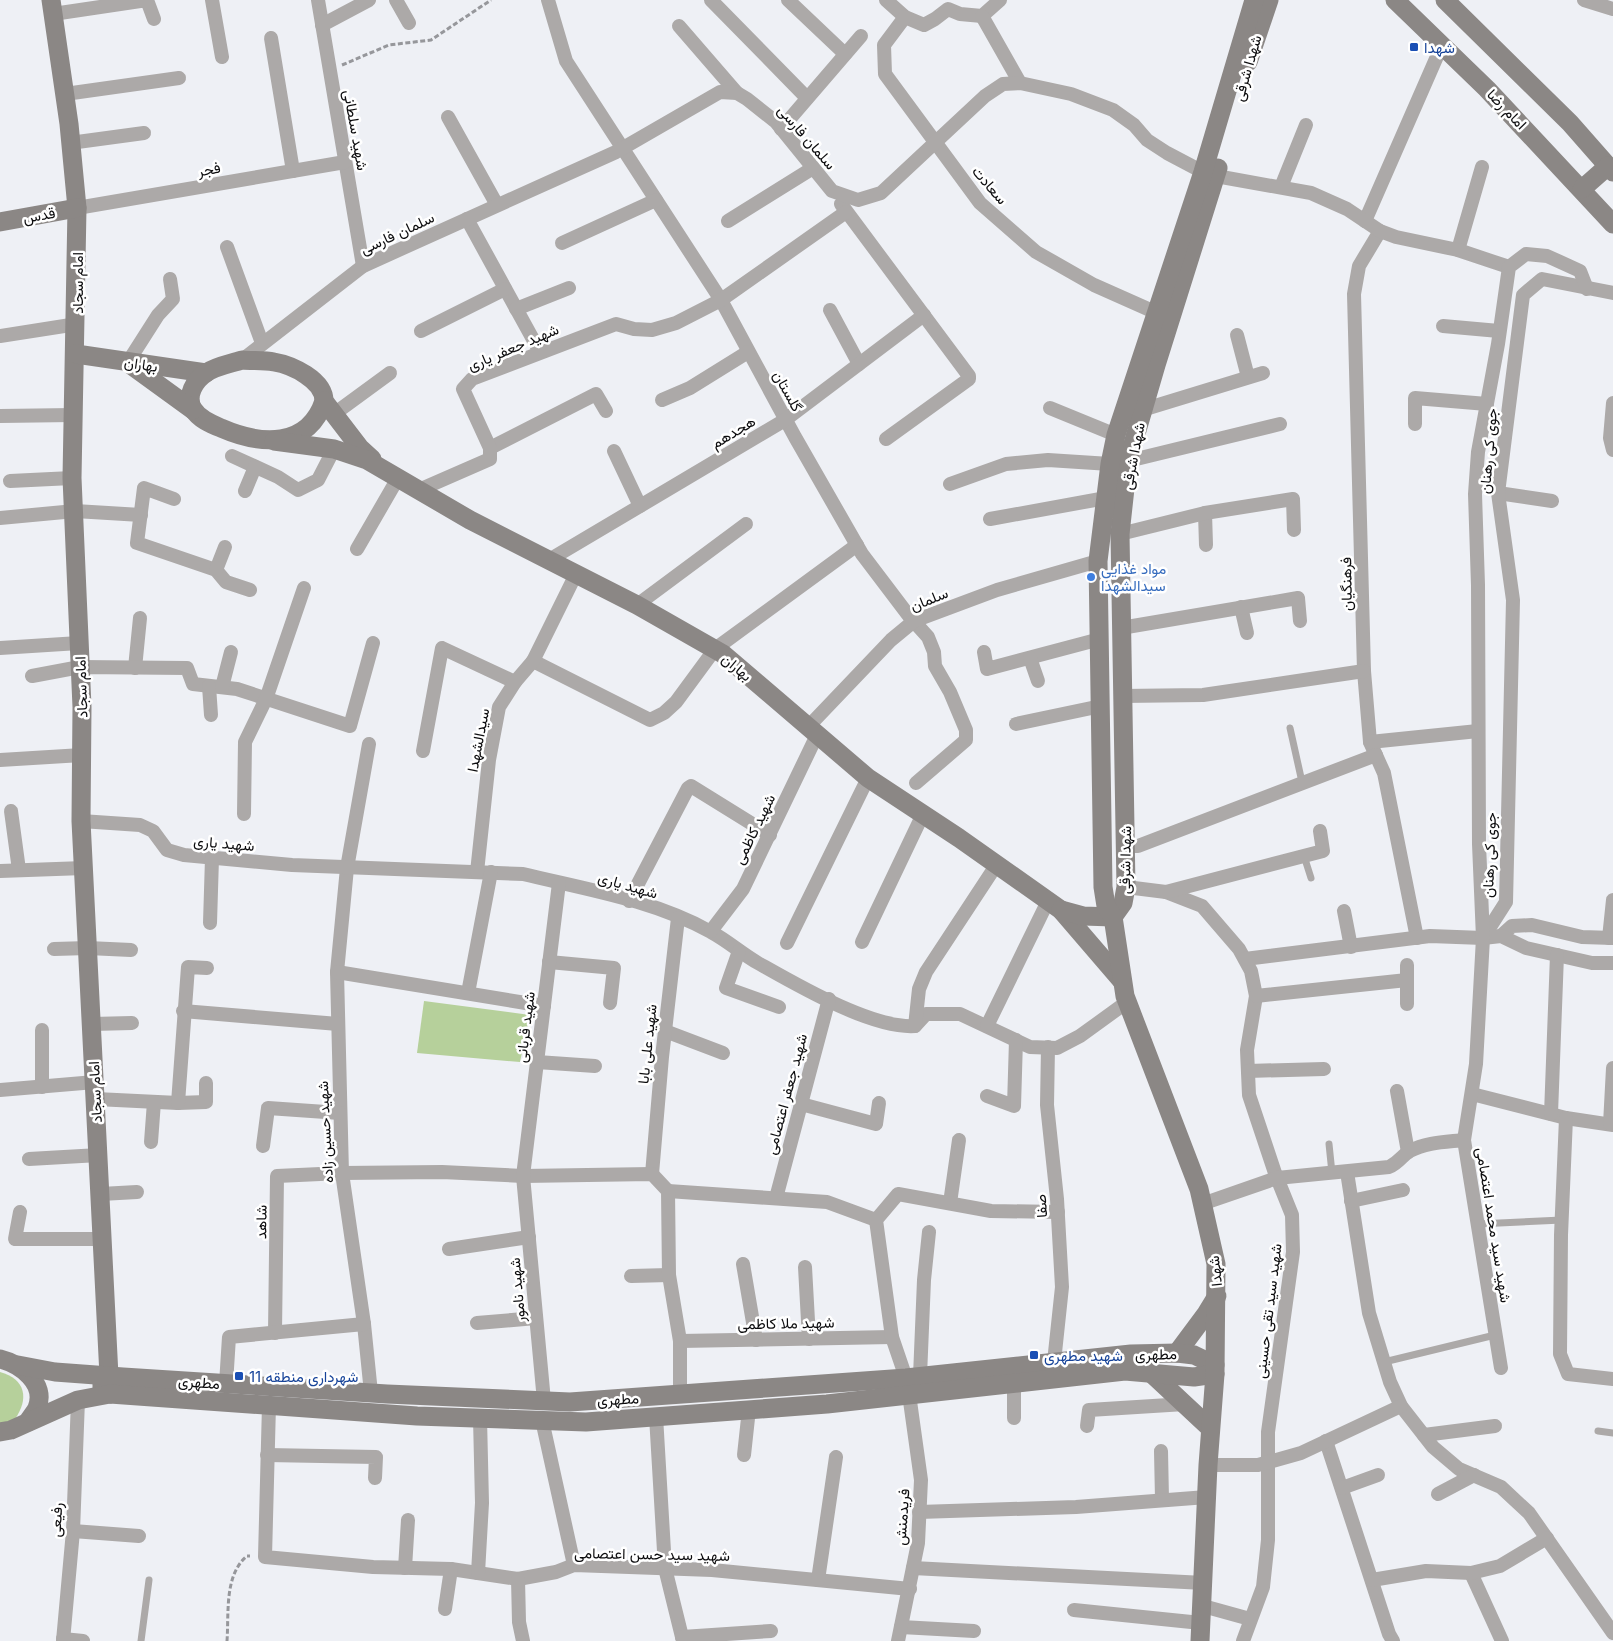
<svg xmlns="http://www.w3.org/2000/svg" width="1613" height="1641" font-family="Inter,Vazirmatn,sans-serif">
<style>
.green{fill:#b6d09b}
.lines{fill:none;stroke-linecap:round;stroke-linejoin:round}
.path{stroke:#96979b;stroke-width:3;stroke-dasharray:5 2.5;stroke-linecap:butt}
.lane{stroke:#aca9a8;stroke-width:7}
.street{stroke:#aca9a8;stroke-width:14}
.secondary{stroke:#8b8785;stroke-width:19}
.transit-dot{fill:#1a4fb4;stroke:#fff;stroke-width:2}
.shop-dot{fill:#3f7fe0;stroke:#fff;stroke-width:2}
.labels{text-anchor:middle;dominant-baseline:central;stroke-width:5;stroke-linejoin:round;paint-order:stroke}
.transit-label{font-size:15px;fill:#164399;stroke:#fff;text-anchor:start}
.street-label{font-size:15px;fill:#0c0c0e;stroke:#fff}
.shop-label{font-size:15px;fill:#366cbe;stroke:#fff;text-anchor:start}
</style>
<rect width="100%" height="100%" fill="#eef0f5"/>
<g class="green">
<polygon points="424,1001 530,1015 520,1062 417,1053"/>
<path d="M0,1372C26,1379 29,1399 15,1419L0,1425Z"/>
</g>
<g class="lines">
<g class="path">
<polyline points="342,65 389,45 431,40 491,0"/>
<path d="M227,1641C229,1613 224,1575 247,1556H250"/>
</g>
<g class="lane">
<polyline points="1290,728 1302,782"/>
<polyline points="1304,856 1311,878"/>
<polyline points="1329,1144 1332,1173"/>
<polyline points="1478,1224 1562,1220"/>
<polyline points="1384,1362 1495,1335"/>
<polyline points="1598,1431 1613,1433"/>
<polyline points="141,1641 149,1580"/>
</g>
<g class="street">
<polyline points="212,0 222,57"/>
<polyline points="318,0 363,266"/>
<polyline points="396,0 409,23"/>
<polyline points="548,0 566,61 721,300 795,437 862,554 909,616 928,637 934,652 935,666 950,692 966,730 966,740 916,783"/>
<polyline points="711,0 807,98"/>
<polyline points="788,0 845,54"/>
<polyline points="886,0 905,17 924,25 935,19 948,9 960,14 982,16 1000,0"/>
<polyline points="1584,0 1613,9"/>
<polyline points="53,14 147,0 154,19"/>
<polyline points="982,16 1020,83"/>
<polyline points="905,17 884,45 885,74 980,203 1036,252 1094,285 1157,313"/>
<polyline points="322,25 369,0"/>
<polyline points="679,26 737,93"/>
<polyline points="271,38 293,171"/>
<polyline points="65,94 179,78"/>
<polyline points="448,117 497,205"/>
<polyline points="781,129 861,36"/>
<polyline points="70,143 144,133"/>
<polyline points="1281,187 1306,125"/>
<polyline points="841,204 969,376 969,379 886,439"/>
<polyline points="77,208 345,162"/>
<polyline points="467,219 540,352"/>
<polyline points="728,221 813,168"/>
<polyline points="1365,221 1442,45"/>
<polyline points="1380,231 1359,266 1354,294 1364,671 1370,742 1384,773 1417,938"/>
<polyline points="562,243 656,200"/>
<polyline points="227,247 262,343"/>
<polyline points="1458,250 1482,167"/>
<polyline points="516,309 569,288"/>
<polyline points="830,310 859,364"/>
<polyline points="1443,326 1499,331"/>
<polyline points="421,331 505,289"/>
<polyline points="1237,335 1248,377"/>
<polyline points="0,336 77,324"/>
<polyline points="242,360 363,266 616,152 720,92 737,93 747,99 776,122 832,191 858,200 881,193 985,96 1003,84 1020,83 1071,94 1113,110 1134,125 1147,140 1167,153 1203,172 1216,176 1311,193 1347,209 1380,231 1396,237 1458,250 1509,267"/>
<polyline points="128,362 158,315 173,299 170,279"/>
<polyline points="662,400 690,388 748,352"/>
<polyline points="1613,403 1610,438 1613,450"/>
<polyline points="1050,408 1116,435"/>
<polyline points="1142,410 1263,373"/>
<polyline points="334,414 390,373"/>
<polyline points="0,416 73,415"/>
<polyline points="1415,424 1415,398 1487,404"/>
<polyline points="490,448 596,394 606,411"/>
<polyline points="614,451 640,506"/>
<polyline points="232,456 278,477 298,490 318,480 334,449"/>
<polyline points="1128,461 1280,424"/>
<polyline points="10,481 72,478"/>
<polyline points="950,484 1006,464 1048,460 1110,464"/>
<polyline points="419,490 490,459 490,448 463,389 472,379 616,324 634,329 652,330 676,323 721,300 846,212"/>
<polyline points="245,491 255,467"/>
<polyline points="1498,493 1552,501"/>
<polyline points="174,499 144,488 137,543 216,570 226,582 250,590"/>
<polyline points="1205,513 1206,545"/>
<polyline points="0,518 75,511 141,515"/>
<polyline points="990,519 1106,498"/>
<polyline points="1120,534 1205,513 1293,499 1294,530"/>
<polyline points="357,549 398,478"/>
<polyline points="549,560 785,420 924,315"/>
<polyline points="216,570 225,547"/>
<polyline points="637,605 746,524"/>
<polyline points="1241,607 1247,633"/>
<polyline points="1121,628 1298,598 1300,621"/>
<polyline points="0,648 79,643"/>
<polyline points="984,652 987,669 1100,639"/>
<polyline points="1030,658 1038,681"/>
<polyline points="533,661 650,720 664,713 676,702 715,649 857,545"/>
<polyline points="135,668 140,618"/>
<polyline points="32,676 80,667 187,668 193,684 237,689 350,726 373,643"/>
<polyline points="209,686 211,715"/>
<polyline points="222,687 231,652"/>
<polyline points="1122,696 1203,695 1364,671"/>
<polyline points="1016,724 1101,706"/>
<polyline points="808,727 891,640 914,621 997,590 1098,561"/>
<polyline points="1370,742 1478,731"/>
<polyline points="369,744 347,868 337,972 342,1173 364,1324 371,1393"/>
<polyline points="423,751 442,648 515,682"/>
<polyline points="0,760 82,755"/>
<polyline points="11,811 19,870"/>
<polyline points="244,814 245,742 266,699 304,588"/>
<path d="M81,821L140,825L153,831L167,850L184,855L292,865L523,874C585,889 654,900 711,932C728,941 742,954 758,963C797,985 872,1029 915,1026L926,1014H960L1030,1047L1057,1048L1080,1036L1127,1002"/>
<polyline points="1126,846 1138,846 1376,755"/>
<polyline points="0,871 84,868"/>
<polyline points="477,872 489,760 499,707 515,682 533,661 576,574"/>
<polyline points="1126,887 1166,892 1202,906 1239,949 1251,971 1256,996 1247,1050 1249,1095 1275,1173 1292,1215 1293,1252 1268,1432 1268,1540 1263,1587 1243,1641"/>
<polyline points="1166,892 1323,851 1320,831"/>
<polyline points="629,901 688,788 691,786 770,835"/>
<polyline points="1344,911 1351,947"/>
<polyline points="210,923 212,858"/>
<polyline points="711,931 743,889 817,735"/>
<polyline points="1501,936 1512,926 1532,925 1582,937 1613,938"/>
<polyline points="1483,938 1506,902 1513,600 1498,493 1523,295 1542,279 1613,293"/>
<polyline points="1609,938 1613,900"/>
<polyline points="862,942 923,814"/>
<polyline points="787,943 868,778"/>
<polyline points="54,949 88,948 131,950"/>
<polyline points="739,951 726,988 779,1007"/>
<polyline points="1245,959 1430,936 1483,938 1501,936 1526,948 1592,963 1613,963"/>
<polyline points="549,962 614,968 610,1003"/>
<polyline points="337,972 544,1006"/>
<polyline points="468,993 491,872"/>
<polyline points="1256,996 1407,980"/>
<polyline points="1407,1004 1407,965"/>
<polyline points="183,1011 338,1024"/>
<polyline points="92,1024 132,1023"/>
<polyline points="915,1026 919,989 926,972 997,864"/>
<polyline points="987,1026 1048,901"/>
<polyline points="665,1031 723,1053"/>
<polyline points="1048,1047 1047,1105 1057,1199 1062,1287 1054,1362"/>
<polyline points="537,1062 595,1066"/>
<polyline points="1248,1071 1324,1069"/>
<polyline points="42,1087 42,1030"/>
<polyline points="0,1090 95,1082"/>
<polyline points="1397,1091 1408,1152"/>
<polyline points="1472,1094 1566,1118 1613,1125"/>
<polyline points="987,1096 1014,1106 1016,1040"/>
<polyline points="96,1099 178,1103 206,1102 206,1083"/>
<polyline points="178,1103 188,967 207,968"/>
<polyline points="801,1104 876,1124 879,1103"/>
<polyline points="1551,1114 1557,955"/>
<polyline points="1566,1118 1561,1235 1560,1354 1568,1374 1613,1379"/>
<polyline points="1610,1124 1613,1068"/>
<polyline points="151,1142 154,1102"/>
<polyline points="263,1146 268,1108 340,1113"/>
<polyline points="29,1159 99,1155"/>
<polyline points="1347,1172 1369,1313 1390,1382 1401,1406 1433,1447 1459,1469 1501,1487 1529,1513 1613,1633"/>
<polyline points="652,1174 662,1057 678,918"/>
<polyline points="668,1191 827,1202 876,1220"/>
<polyline points="101,1194 137,1192"/>
<polyline points="776,1198 829,999"/>
<polyline points="1351,1201 1403,1190"/>
<polyline points="950,1203 959,1140"/>
<path d="M1202,1204L1277,1178L1389,1167C1400,1162 1402,1155 1410,1151C1426,1142 1447,1142 1464,1140"/>
<polyline points="20,1212 15,1239 103,1239"/>
<polyline points="449,1249 529,1237"/>
<polyline points="743,1264 756,1340"/>
<polyline points="805,1267 809,1339"/>
<polyline points="631,1276 669,1275"/>
<polyline points="477,1323 536,1318"/>
<polyline points="275,1333 277,1176 342,1173 442,1172 523,1176 652,1174 668,1191 669,1275 680,1341 680,1395"/>
<polyline points="680,1341 892,1337"/>
<polyline points="1501,1368 1464,1140 1476,1064 1483,938 1479,844 1478,585 1475,494 1478,452 1498,344 1509,267 1526,254 1547,256 1580,271 1587,289"/>
<polyline points="920,1376 924,1280 929,1232"/>
<polyline points="906,1378 892,1337 876,1220 898,1194 991,1211 1058,1212"/>
<polyline points="1014,1383 1014,1418"/>
<polyline points="226,1384 229,1337 364,1324"/>
<polyline points="544,1401 523,1176 559,883"/>
<polyline points="269,1405 265,1557 373,1567 451,1569 518,1579 556,1572 574,1565 712,1570 910,1589"/>
<polyline points="656,1416 665,1568 683,1641"/>
<polyline points="542,1420 574,1565"/>
<polyline points="1087,1426 1089,1410 1185,1404"/>
<polyline points="1424,1435 1495,1426"/>
<polyline points="1326,1441 1389,1634 1393,1641"/>
<polyline points="1161,1451 1162,1499"/>
<polyline points="267,1455 376,1457 375,1478"/>
<polyline points="744,1455 749,1409"/>
<polyline points="1208,1465 1258,1465 1301,1453 1401,1406"/>
<polyline points="1342,1488 1378,1475"/>
<polyline points="1438,1494 1474,1475"/>
<polyline points="919,1512 1076,1507 1207,1497"/>
<polyline points="73,1531 139,1536"/>
<polyline points="405,1568 408,1520"/>
<polyline points="913,1568 1204,1583"/>
<polyline points="478,1573 482,1503 480,1418"/>
<polyline points="1471,1573 1502,1641"/>
<polyline points="518,1579 519,1622 523,1641"/>
<polyline points="818,1580 836,1457"/>
<polyline points="1372,1580 1426,1571 1471,1573 1500,1566 1547,1538"/>
<polyline points="1203,1606 1250,1619"/>
<polyline points="445,1609 451,1569"/>
<polyline points="1074,1610 1201,1623"/>
<polyline points="901,1627 974,1631"/>
<polyline points="682,1637 771,1631"/>
<polyline points="63,1639 83,1641"/>
<polyline points="63,1641 73,1531 78,1400"/>
<polyline points="898,1641 918,1543 921,1480 909,1394"/>
</g>
<g class="secondary">
<polyline points="51,0 69,124 77,208 72,478 82,707 81,821 109,1376 102,1381 102,1389 110,1394"/>
<polyline points="1395,0 1487,89 1613,224"/>
<polyline points="1445,0 1570,123 1613,172"/>
<polyline points="1248,62 1269,0"/>
<polyline points="1582,189 1608,166"/>
<polyline points="0,222 77,208"/>
<polyline points="76,354 206,373"/>
<path d="M242,360C252,361 264,360 274,362C292,365 324,380 324,401C308,449 260,445 221,428C211,424 199,419 193,409C185,396 195,380 206,373C216,366 230,364 242,360Z"/>
<polyline points="131,365 193,410"/>
<polyline points="324,401 360,448 372,459"/>
<polyline points="274,441 334,449 367,460 470,520 637,605 723,654 868,778 959,838 1061,910 1122,981"/>
<polyline points="1061,910 1083,916 1113,917"/>
<polyline points="1113,917 1123,903 1126,887 1120,534 1128,461 1156,365 1218,168"/>
<polyline points="1177,1353 1206,1314 1217,1296"/>
<path d="M0,1359C20,1364 47,1383 37,1408C35,1413 30,1417 28,1422"/>
<polyline points="18,1365 55,1372 123,1377 387,1394 570,1402 906,1378 1131,1354 1177,1353 1194,1355 1215,1365"/>
<polyline points="1150,1372 1210,1428"/>
<polyline points="0,1432 11,1430 78,1400 110,1394 417,1416 586,1422 827,1404 1125,1371 1194,1377 1215,1374"/>
<polyline points="1200,1641 1208,1465 1215,1374 1216,1264 1199,1189 1125,996 1113,917 1106,906 1103,887 1098,561 1110,464 1116,435 1203,172 1254,0"/>
</g>
</g>
<g class="transit-dot">
<rect x="1409" y="42" width="10" height="10" rx="2.5"/>
<rect x="1029" y="1350" width="10" height="10" rx="2.5"/>
<rect x="234" y="1371" width="10" height="10" rx="2.5"/>
</g>
<circle class="shop-dot" cx="1091" cy="577" r="5"/>
<g class="labels">
<g class="transit-label">
<text x="1424" y="47">شهدا</text>
<text x="1044" y="1355">شهید مطهری</text>
<text x="249" y="1376">شهرداری منطقه 11</text>
</g>
<g class="street-label">
<text transform="translate(1247 68) rotate(-74)">شهدا شرقی</text>
<text transform="translate(1507 109) rotate(46)">امام رضا</text>
<text transform="translate(356 130) rotate(80)">شهید سلطانی</text>
<text transform="translate(807 137) rotate(49)">سلمان فارسی</text>
<text transform="translate(209 169) rotate(-10)">فجر</text>
<text transform="translate(990 185) rotate(49)">سعادت</text>
<text transform="translate(39 215) rotate(-10)">قدس</text>
<text transform="translate(397 233) rotate(-25)">سلمان فارسی</text>
<text transform="translate(77 283) rotate(-90)">امام سجاد</text>
<text transform="translate(513 347) rotate(-23)">شهید جعفر یاری</text>
<text transform="translate(141 364) rotate(8)">بهاران</text>
<text transform="translate(788 391) rotate(61)">گلستان</text>
<text transform="translate(733 432) rotate(-31)">هجدهم</text>
<text transform="translate(1488 451) rotate(-85)">جوی کی رهنان</text>
<text transform="translate(1133 456) rotate(-79)">شهدا شرقی</text>
<text transform="translate(1346 584) rotate(-91)">فرهنگیان</text>
<text transform="translate(929 599) rotate(-22)">سلمان</text>
<text transform="translate(737 667) rotate(40)">بهاران</text>
<text transform="translate(81 687) rotate(-92)">امام سجاد</text>
<text transform="translate(478 740) rotate(-79)">سیدالشهدا</text>
<text transform="translate(754 829) rotate(-64)">شهید کاظمی</text>
<text transform="translate(224 843) rotate(5)">شهید یاری</text>
<text transform="translate(1489 855) rotate(-88)">جوی کی رهنان</text>
<text transform="translate(1125 860) rotate(-89)">شهدا شرقی</text>
<text transform="translate(628 885) rotate(16)">شهید یاری</text>
<text transform="translate(525 1027) rotate(-83)">شهید قربانی</text>
<text transform="translate(647 1044) rotate(-84)">شهید علی بابا</text>
<text transform="translate(95 1092) rotate(-93)">امام سجاد</text>
<text transform="translate(786 1094) rotate(-75)">شهید جعفر اعتصامی</text>
<text transform="translate(325 1132) rotate(-93)">شهید حسین زاده</text>
<text transform="translate(1041 1206) rotate(-94)">صفا</text>
<text transform="translate(261 1222) rotate(-89)">شاهد</text>
<text transform="translate(1494 1225) rotate(81)">شهید سید محمد اعتصامی</text>
<text transform="translate(1215 1271) rotate(-96)">شهدا</text>
<text transform="translate(517 1290) rotate(-95)">شهید نامور</text>
<text transform="translate(1268 1311) rotate(-83)">شهید سید تقی حسینی</text>
<text transform="translate(786 1323) rotate(-1)">شهید ملا کاظمی</text>
<text transform="translate(1156 1354) rotate(-1)">مطهری</text>
<text transform="translate(199 1382) rotate(4)">مطهری</text>
<text transform="translate(618 1399) rotate(-3)">مطهری</text>
<text transform="translate(902 1517) rotate(-86)">فریدمنش</text>
<text transform="translate(56 1520) rotate(-87)">رفیعی</text>
<text transform="translate(652 1554) rotate(1)">شهید سید حسن اعتصامی</text>
</g>
<g class="shop-label">
<text x="1101" y="568">مواد غذایی<tspan x="1101" dy="17">سیدالشهدا</tspan></text>
</g>
</g>
</svg>
